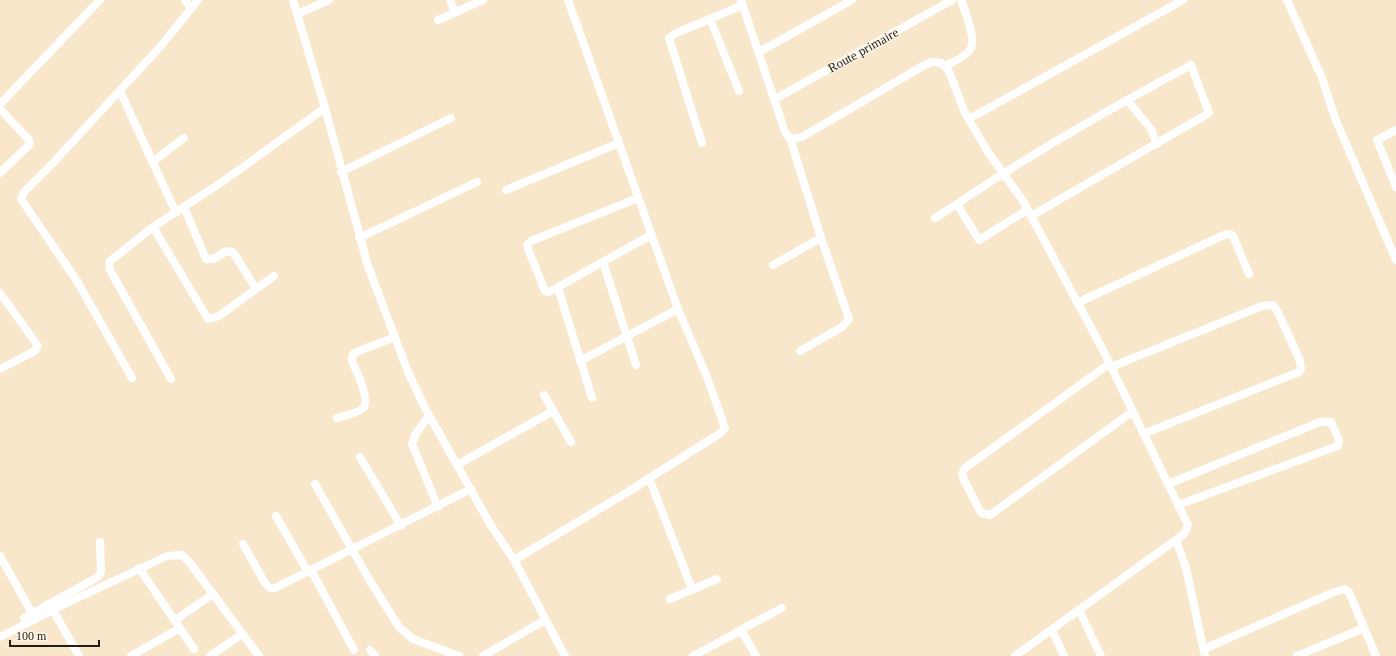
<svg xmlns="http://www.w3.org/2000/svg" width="1396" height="656" font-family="'Times New Roman',serif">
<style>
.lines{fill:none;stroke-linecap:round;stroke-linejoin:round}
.minor{stroke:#fff;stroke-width:8}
.labels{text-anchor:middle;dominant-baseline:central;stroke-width:3;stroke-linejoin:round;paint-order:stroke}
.street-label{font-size:13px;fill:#221c12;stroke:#fcf5ea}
</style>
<rect width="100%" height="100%" fill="#f8e7cb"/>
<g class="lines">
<g class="minor">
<polyline points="185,0 191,8"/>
<polyline points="293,0 325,108 368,266 408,372 425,408 490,524 514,560 565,656"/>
<polyline points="450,0 455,12"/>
<path d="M741,0L785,132C789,140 794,139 802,137L923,66L932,62L941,63L945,66L950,74L965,113L988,152L1023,201L1103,350L1188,525L1184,534L1015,656"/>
<polyline points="1287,0 1322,78 1335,118 1396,260"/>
<polyline points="297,14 329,0"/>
<polyline points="710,19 739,91"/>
<polyline points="438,20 483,0"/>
<polyline points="759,52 852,0"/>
<path d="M945,66C953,62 963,58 969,51C978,42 965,11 961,0"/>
<polyline points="120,91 176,213"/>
<polyline points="775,99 952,0"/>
<polyline points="1127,100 1151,129 1157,144"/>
<polyline points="0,104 100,0"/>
<polyline points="0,109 29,140 30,144 0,173"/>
<polyline points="969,119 1183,0"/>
<polyline points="1396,130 1377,140 1396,187"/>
<polyline points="790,138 821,238 849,319 842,327 800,351"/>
<polyline points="702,143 669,38 674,34 743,5"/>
<polyline points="152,162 184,138"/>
<polyline points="341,172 451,118"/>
<polyline points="506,190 619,143"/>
<polyline points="638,198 531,241 527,245 528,249 545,291 549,292 651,235"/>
<polyline points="184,207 206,259 213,259 227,251 233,252 256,289"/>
<path d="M1027,210L979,240L957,204C1032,153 1111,108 1191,65L1209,113L1031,216"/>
<polyline points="935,218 957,204"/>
<polyline points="153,227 208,319 219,316 274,276"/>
<polyline points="359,238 477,182"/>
<polyline points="603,262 636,365"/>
<polyline points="773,265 821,238"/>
<polyline points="558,288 592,398"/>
<polyline points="0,293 38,346 35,351 0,369"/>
<polyline points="1077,303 1224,235 1230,234 1233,236 1249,274"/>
<polyline points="580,361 678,309"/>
<polyline points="1109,364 965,468 962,474 964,480 981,513 990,515 1132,412"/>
<polyline points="1111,367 1262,306 1273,305 1278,312 1300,361 1301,369 1299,372 1143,434"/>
<polyline points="132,378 77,281 21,199 24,192 52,164 160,47 198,0"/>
<polyline points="171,379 110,270 109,262 153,227 222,182 325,108"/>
<polyline points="544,395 571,442"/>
<polyline points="429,415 415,435 412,444 438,507"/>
<path d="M337,418C345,415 357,414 363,408C371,401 356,370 352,361V357L354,353L395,337"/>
<polyline points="360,457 401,526"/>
<polyline points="457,465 553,411"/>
<polyline points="649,478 692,589"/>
<polyline points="315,484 370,581 399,627 413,639 459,656"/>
<polyline points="1168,484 1320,422 1331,422 1339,440 1338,446 1335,447 1178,505"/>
<polyline points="276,516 308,572"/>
<polyline points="1176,540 1186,568 1205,656"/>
<polyline points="243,544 265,583 270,588 275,588 471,489"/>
<polyline points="0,556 32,613"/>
<polyline points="514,560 626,493 719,434 725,428 707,377 678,309 568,0"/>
<polyline points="139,568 194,649"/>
<polyline points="311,570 354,650"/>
<polyline points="670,599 717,579"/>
<polyline points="53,610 79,656"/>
<polyline points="1079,610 1101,656"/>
<polyline points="24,618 98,577 101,572 100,542"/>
<polyline points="175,620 213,594"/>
<polyline points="1052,630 1064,656"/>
<polyline points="735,633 782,608"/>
<polyline points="0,637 71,601 167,556 182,555 190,563 259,656"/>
<polyline points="1204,649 1332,593 1344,589 1349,592 1376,656"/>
<polyline points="370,650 375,656"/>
<polyline points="131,656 180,628"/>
<polyline points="210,656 242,634"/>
<polyline points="483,656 545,620"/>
<polyline points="693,656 738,632 744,635 756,656"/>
<polyline points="1297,656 1364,628"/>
</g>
</g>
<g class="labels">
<g class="street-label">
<text transform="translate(863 50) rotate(-29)">Route primaire</text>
</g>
</g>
<path d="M10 640v6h89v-6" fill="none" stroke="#221c12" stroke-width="2"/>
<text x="16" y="640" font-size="12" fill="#221c12" stroke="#fcf5ea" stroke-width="3" paint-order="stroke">100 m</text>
</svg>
